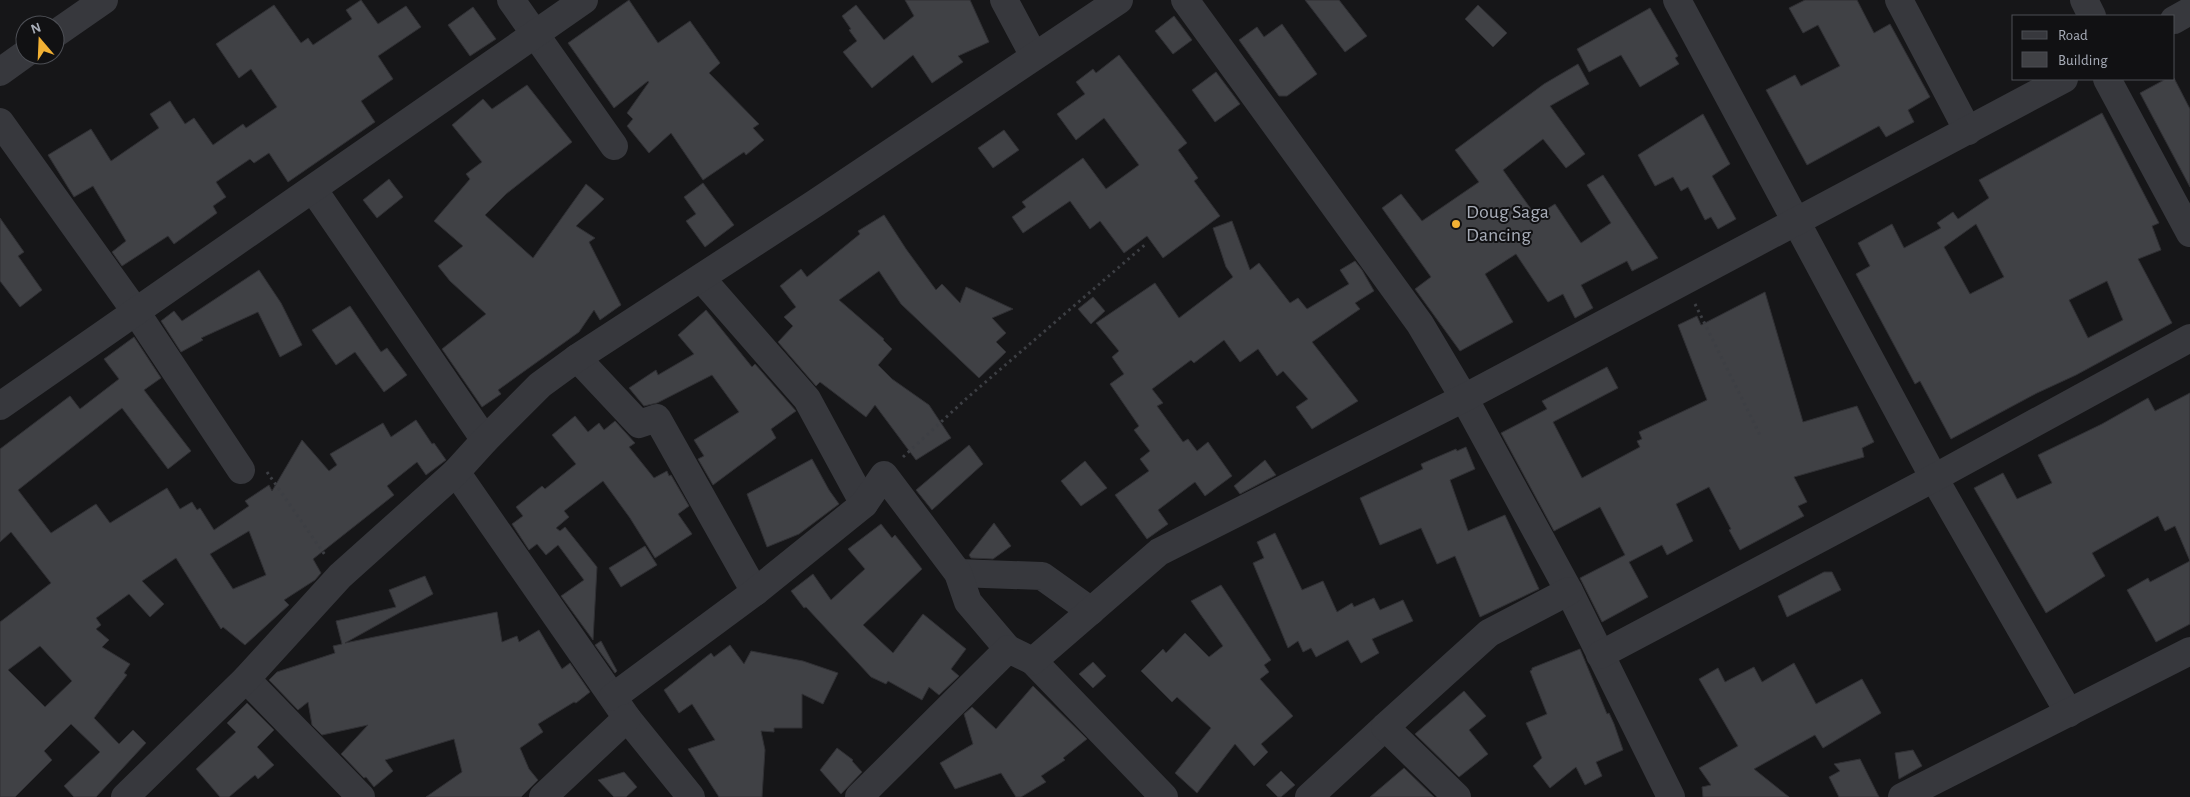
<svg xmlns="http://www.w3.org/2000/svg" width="2190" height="797" font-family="'Alegreya Sans',sans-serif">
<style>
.building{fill:#404145;stroke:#303034;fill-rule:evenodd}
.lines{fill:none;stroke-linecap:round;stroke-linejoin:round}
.path{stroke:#3d3f44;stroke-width:3;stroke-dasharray:2.5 4;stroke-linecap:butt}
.minor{stroke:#37383d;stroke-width:28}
.poi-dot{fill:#f2b134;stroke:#111113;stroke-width:2}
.labels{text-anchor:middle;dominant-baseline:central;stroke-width:4;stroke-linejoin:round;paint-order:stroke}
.poi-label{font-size:20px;fill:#a8adb8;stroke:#111113;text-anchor:start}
</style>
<rect width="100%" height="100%" fill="#161618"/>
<g class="building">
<polygon points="361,0 378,24 406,6 421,27 378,56 393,79 361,101 375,122 288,182 269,153 254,163 250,159 216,182 226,197 213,206 217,213 174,244 168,236 122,266 112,252 126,241 93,186 74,197 48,155 91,129 111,161 159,128 150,114 170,101 185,124 194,118 213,145 243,124 246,128 277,107 251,69 239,78 216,44 274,5 301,43 308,38 313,45 352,19 346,10"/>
<polygon points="629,0 658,43 690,21 720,63 709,73 759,124 753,128 764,140 746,155 744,152 703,180 671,133 649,153 627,126 633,119 627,113 649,82 648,81 614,108 568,43"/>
<polygon points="905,0 970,0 989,42 958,56 963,62 932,83 913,55 872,88 843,52 857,41 849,30 851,29 842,16 856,5 884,40 914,16"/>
<polygon points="1305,0 1339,0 1367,36 1345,52"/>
<polygon points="1805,0 1857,0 1874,33 1890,24 1930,97 1908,110 1914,122 1886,137 1879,126 1807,165 1766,90 1795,75 1801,86 1840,66 1818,25 1803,33 1789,8"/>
<polygon points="1478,5 1507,33 1493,47 1465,19"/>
<polygon points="473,7 496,39 470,56 448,25"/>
<polygon points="1650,8 1678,56 1675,58 1679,64 1640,87 1621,55 1589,72 1577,49"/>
<polygon points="1174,16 1192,40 1173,54 1155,31"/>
<polygon points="1282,24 1317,74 1287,96 1279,96 1239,40 1257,27 1264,37"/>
<polygon points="1119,55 1187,143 1178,150 1198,178 1194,181 1220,216 1163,258 1147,236 1124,253 1100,221 1090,229 1070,201 1023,233 1012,217 1026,207 1022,202 1083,158 1106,189 1139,165 1104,118 1076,140 1057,114 1085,94 1076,82 1093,69 1096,73"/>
<polygon points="1578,64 1589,84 1550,106 1585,154 1566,168 1543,139 1503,170 1536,216 1555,204 1581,243 1611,223 1587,185 1603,175 1658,258 1632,271 1627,261 1581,285 1593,308 1575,318 1563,294 1548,302 1516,254 1485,274 1513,322 1460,351 1415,289 1431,277 1382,208 1401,194 1422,221 1479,182 1455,150 1544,84"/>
<polygon points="1216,72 1240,104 1215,122 1192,90"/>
<polygon points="2174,78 2190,109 2190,187 2140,93 2166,79"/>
<polygon points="527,85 572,142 506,194 485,215 533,258 586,184 604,199 576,226 595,238 589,242 621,305 600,320 594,310 579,332 498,390 501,394 482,407 442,349 486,314 450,281 438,266 463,246 434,221 470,179 466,174 482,162 452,125 483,99 492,109"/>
<path d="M2102,113L2159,223L2152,226L2161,250L2138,259L2172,323L2076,375L2037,393L1951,439L1920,381L1915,384L1856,274L1870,266L1858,243L1892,224L1904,248L1941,228L1937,223L1953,212L1958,219L1989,198L1979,180ZM1976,224L2004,277L1970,294L1944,247ZM2107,281L2123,320L2088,338L2069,300Z"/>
<polygon points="1703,114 1730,164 1712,176 1736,219 1718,229 1711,217 1705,220 1688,187 1681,191 1673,177 1655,186 1638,155"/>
<polygon points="1004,130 1019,150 993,168 978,148"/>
<polygon points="389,179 403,197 377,218 363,200"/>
<polygon points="703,183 734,225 705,247 686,221 696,214 684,197"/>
<polygon points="884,215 906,249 936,290 942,284 960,303 966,287 1013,309 992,318 1006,333 996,342 1006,352 979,378 901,304 879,271 839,300 884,339 883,340 892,349 878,365 892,379 929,405 951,438 916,460 875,405 866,417 820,382 816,386 778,342 793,326 784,317 796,307 780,286 801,269 807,277 860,234 858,231"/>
<polygon points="0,218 24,252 18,256 42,290 20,307 0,281"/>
<polygon points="1232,221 1250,270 1259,263 1290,303 1298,298 1307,309 1349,284 1340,270 1355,261 1362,270 1374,291 1355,303 1360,309 1312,342 1358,401 1312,429 1296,407 1308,399 1283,371 1277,376 1258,349 1240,362 1224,340 1194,363 1191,360 1152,389 1163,403 1157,406 1183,442 1188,439 1197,451 1208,442 1232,476 1205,496 1195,482 1158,510 1168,524 1147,539 1115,495 1149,471 1140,459 1150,451 1134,430 1139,426 1110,384 1124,374 1112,357 1119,351 1096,323 1155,283 1179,318 1233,277 1226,267 1213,228"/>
<polygon points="259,270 281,303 302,345 280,357 258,312 201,338 203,340 181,352 161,321 174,311 182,321"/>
<polygon points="1765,292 1803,422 1857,406 1874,442 1862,448 1864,457 1794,477 1807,502 1798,506 1804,516 1740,550 1729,530 1731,529 1709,487 1676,504 1693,541 1667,555 1662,545 1629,562 1648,597 1602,622 1580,578 1625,555 1600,507 1554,531 1501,433 1547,409 1542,401 1607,367 1618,388 1553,422 1582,478 1640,447 1637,441 1642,439 1639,432 1707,400 1678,325 1697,316 1701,325"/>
<polygon points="1093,297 1105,311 1091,324 1078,309"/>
<polygon points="350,306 381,352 387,348 407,375 384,392 355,352 336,365 312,330"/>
<polygon points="706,310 752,367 755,364 796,411 771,429 776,438 713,485 698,459 704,456 694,440 739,412 712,375 657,403 644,406 629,388 656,370 658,375 694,354 678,335"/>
<path d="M134,337L161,378L144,390L191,451L168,469L122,408L18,490L51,533L96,504L110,523L167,488L180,509L192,502L197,510L200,508L214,530L249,506L245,501L269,485L272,491L302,440L329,471L337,465L330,454L383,423L391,437L416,420L432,444L434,443L446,460L426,475L417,462L387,486L394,495L313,559L321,573L315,580L284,600L289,605L245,645L223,627L221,629L176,558L142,581L164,604L150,617L129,594L96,618L101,625L96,629L109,640L102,647L130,664L124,673L127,675L94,718L119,744L133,730L146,743L96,797H74L64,786L100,752L71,724L44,751L52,760L15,797H0V622L51,583L11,532L0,542V449L70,396L80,409L119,379L104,359ZM249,531L266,575L233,589L210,554ZM40,646L72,681L45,707L8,670Z"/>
<polygon points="2190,393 2190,561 2175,526 2165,531 2158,516 2092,553 2105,576 2046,613 1974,488 2003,473 2017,499 2052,483 2038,455 2102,424 2148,398 2155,411"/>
<polygon points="575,416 588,432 599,423 604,430 615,421 635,443 629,447 654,478 667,471 669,476 671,475 689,506 678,514 692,534 655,558 630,518 603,481 564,511 569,517 556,528 560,531 565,527 597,567 593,640 561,596 584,580 558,545 546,555 537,544 529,550 512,524 523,516 516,507 542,486 545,489 576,464 552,435"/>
<polygon points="969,445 983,464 932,510 916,490"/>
<polygon points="1466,447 1475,469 1450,480 1468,531 1505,515 1539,589 1480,617 1455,556 1437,564 1421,528 1380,545 1360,498 1423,469 1421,464 1456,449 1457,451"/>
<polygon points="812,459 829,490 839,504 799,534 767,547 747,494"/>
<polygon points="1265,460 1276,475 1240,494 1234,486"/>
<polygon points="1085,461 1107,488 1081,506 1061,481"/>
<polygon points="994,523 1011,546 993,559 971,558 969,555"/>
<polygon points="881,524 892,538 895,535 922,569 863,625 893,653 923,614 966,649 951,669 959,676 939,695 929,687 922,700 888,681 886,684 871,677 806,607 804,608 791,591 813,574 831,600 865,569 848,549"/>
<polygon points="1275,533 1302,590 1323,581 1337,612 1352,603 1354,607 1374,598 1380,610 1403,600 1413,621 1372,639 1379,653 1361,663 1348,640 1316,657 1311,648 1303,652 1298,641 1288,648 1253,563 1264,558 1257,542"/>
<polygon points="645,546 657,565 621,587 609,568"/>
<polygon points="2190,561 2190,624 2156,642 2127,590 2148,578 2150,582"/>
<polygon points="1824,572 1832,572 1841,590 1787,617 1778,596"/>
<polygon points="425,576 433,594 345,643 497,612 502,642 517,636 519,642 539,630 562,669 570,663 590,692 576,703 574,702 538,724 543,732 520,748 529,769 538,780 521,797 426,797 462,772 454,739 385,760 393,771 374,787 366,777 364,778 341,754 368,725 322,735 312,725 308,702 298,710 269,680 277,672 335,653 333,646 342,644 336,621 396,607 389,590"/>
<polygon points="1221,585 1271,660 1264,665 1269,672 1260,679 1293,716 1261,744 1268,752 1254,766 1235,744 1197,793 1175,773 1211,728 1177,697 1172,702 1141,671 1163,649 1166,653 1185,633 1209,657 1223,646 1191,601"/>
<polygon points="601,641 617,671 615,673 595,645"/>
<polygon points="730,645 744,664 751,651 803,661 838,673 823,704 802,694 802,728 774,728 774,732 761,731 765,750 762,797 719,797 688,749 715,740 692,704 679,713 664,690 711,653 714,657"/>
<polygon points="1580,649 1607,714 1609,713 1614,724 1623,750 1596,762 1602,776 1585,785 1576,767 1550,788 1533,766 1542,758 1526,723 1547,714 1530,671 1532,670 1532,668"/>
<polygon points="1093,662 1106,676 1093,688 1079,674"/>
<polygon points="1794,663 1816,704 1862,679 1881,713 1823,748 1815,735 1754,769 1789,797 1703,797 1702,787 1711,785 1699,768 1738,746 1699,679 1718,668 1725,682 1754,667 1762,682"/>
<polygon points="1033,686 1087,739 1063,758 1065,760 1041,776 1046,782 1021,797 1016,797 1001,773 955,789 940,763 973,744 964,714 972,707 996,729"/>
<polygon points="1464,691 1486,716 1469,730 1488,754 1459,777 1415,734"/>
<polygon points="247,703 274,730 257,747 274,765 258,779 255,775 229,797 220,797 196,769 236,732 227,723"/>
<polygon points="837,748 853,760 852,761 862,772 841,794 820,770"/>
<polygon points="1913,750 1922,766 1899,779 1895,753"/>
<polygon points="1860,759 1879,797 1839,797 1829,777 1840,771 1834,764"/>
<polygon points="1404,768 1434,797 1370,797"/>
<polygon points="1281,771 1295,785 1281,797 1278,797 1266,785"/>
<polygon points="624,772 637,787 626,797 614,797 598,780"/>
</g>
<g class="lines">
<g class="path">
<polyline points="1695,304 1760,435"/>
<polyline points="903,457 967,398 1147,243"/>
<polyline points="267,472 325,555"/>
</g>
<g class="minor">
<polyline points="511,0 614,146"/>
<polyline points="1004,0 1034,56"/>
<polyline points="1185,0 1420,324 1464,398 1569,591 1671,797"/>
<polyline points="1677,0 1934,478 2069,713"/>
<polyline points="1899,0 1968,131"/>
<polyline points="2084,0 2092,16"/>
<polyline points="2174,20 2190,11"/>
<polyline points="55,34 104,0"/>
<polyline points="0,72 25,54"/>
<polyline points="2107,79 2190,233"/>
<polyline points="0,122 136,312 241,470"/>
<polyline points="313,189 485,440"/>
<polyline points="701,278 807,399 864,504"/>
<polyline points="577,358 639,424 657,418 755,592"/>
<polyline points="0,406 584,0"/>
<polyline points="456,472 627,718 691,797"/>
<polyline points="958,573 1042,576 1091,611"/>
<polyline points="1600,655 1934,478 2190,338"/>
<polyline points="1033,661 1164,797"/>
<polyline points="246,679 361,797"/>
<polyline points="613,697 755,592 864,504 884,475 958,573 968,602 1008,649"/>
<polyline points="125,797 246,679 340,576 456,472 485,440 540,385 577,358 814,204 1119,0"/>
<polyline points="543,797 627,718"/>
<polyline points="859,797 1008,649 1033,661 1159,552 1464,398 2064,79"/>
<polyline points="1309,797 1385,727"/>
<polyline points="1457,797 1385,727 1489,633 1569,591"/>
<polyline points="1902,797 2190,651"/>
</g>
</g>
<circle class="poi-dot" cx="1456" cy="224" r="5"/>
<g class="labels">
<g class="poi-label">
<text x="1466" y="212">Doug Saga<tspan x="1466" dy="23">Dancing</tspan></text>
</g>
</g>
<rect x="2012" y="15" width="162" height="65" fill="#111113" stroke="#4d4f55"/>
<rect x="2022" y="31" width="25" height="8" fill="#37383d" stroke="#4d4f55"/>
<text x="2058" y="40" font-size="15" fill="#a8adb8">Road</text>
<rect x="2022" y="52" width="25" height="15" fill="#404145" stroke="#4d4f55"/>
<text x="2058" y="65" font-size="15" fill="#a8adb8">Building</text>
<g transform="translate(40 40) rotate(341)"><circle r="24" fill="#111113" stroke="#4d4f55"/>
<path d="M0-4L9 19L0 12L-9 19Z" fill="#f2b134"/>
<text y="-8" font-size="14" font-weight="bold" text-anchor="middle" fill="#a8adb8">N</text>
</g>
</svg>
